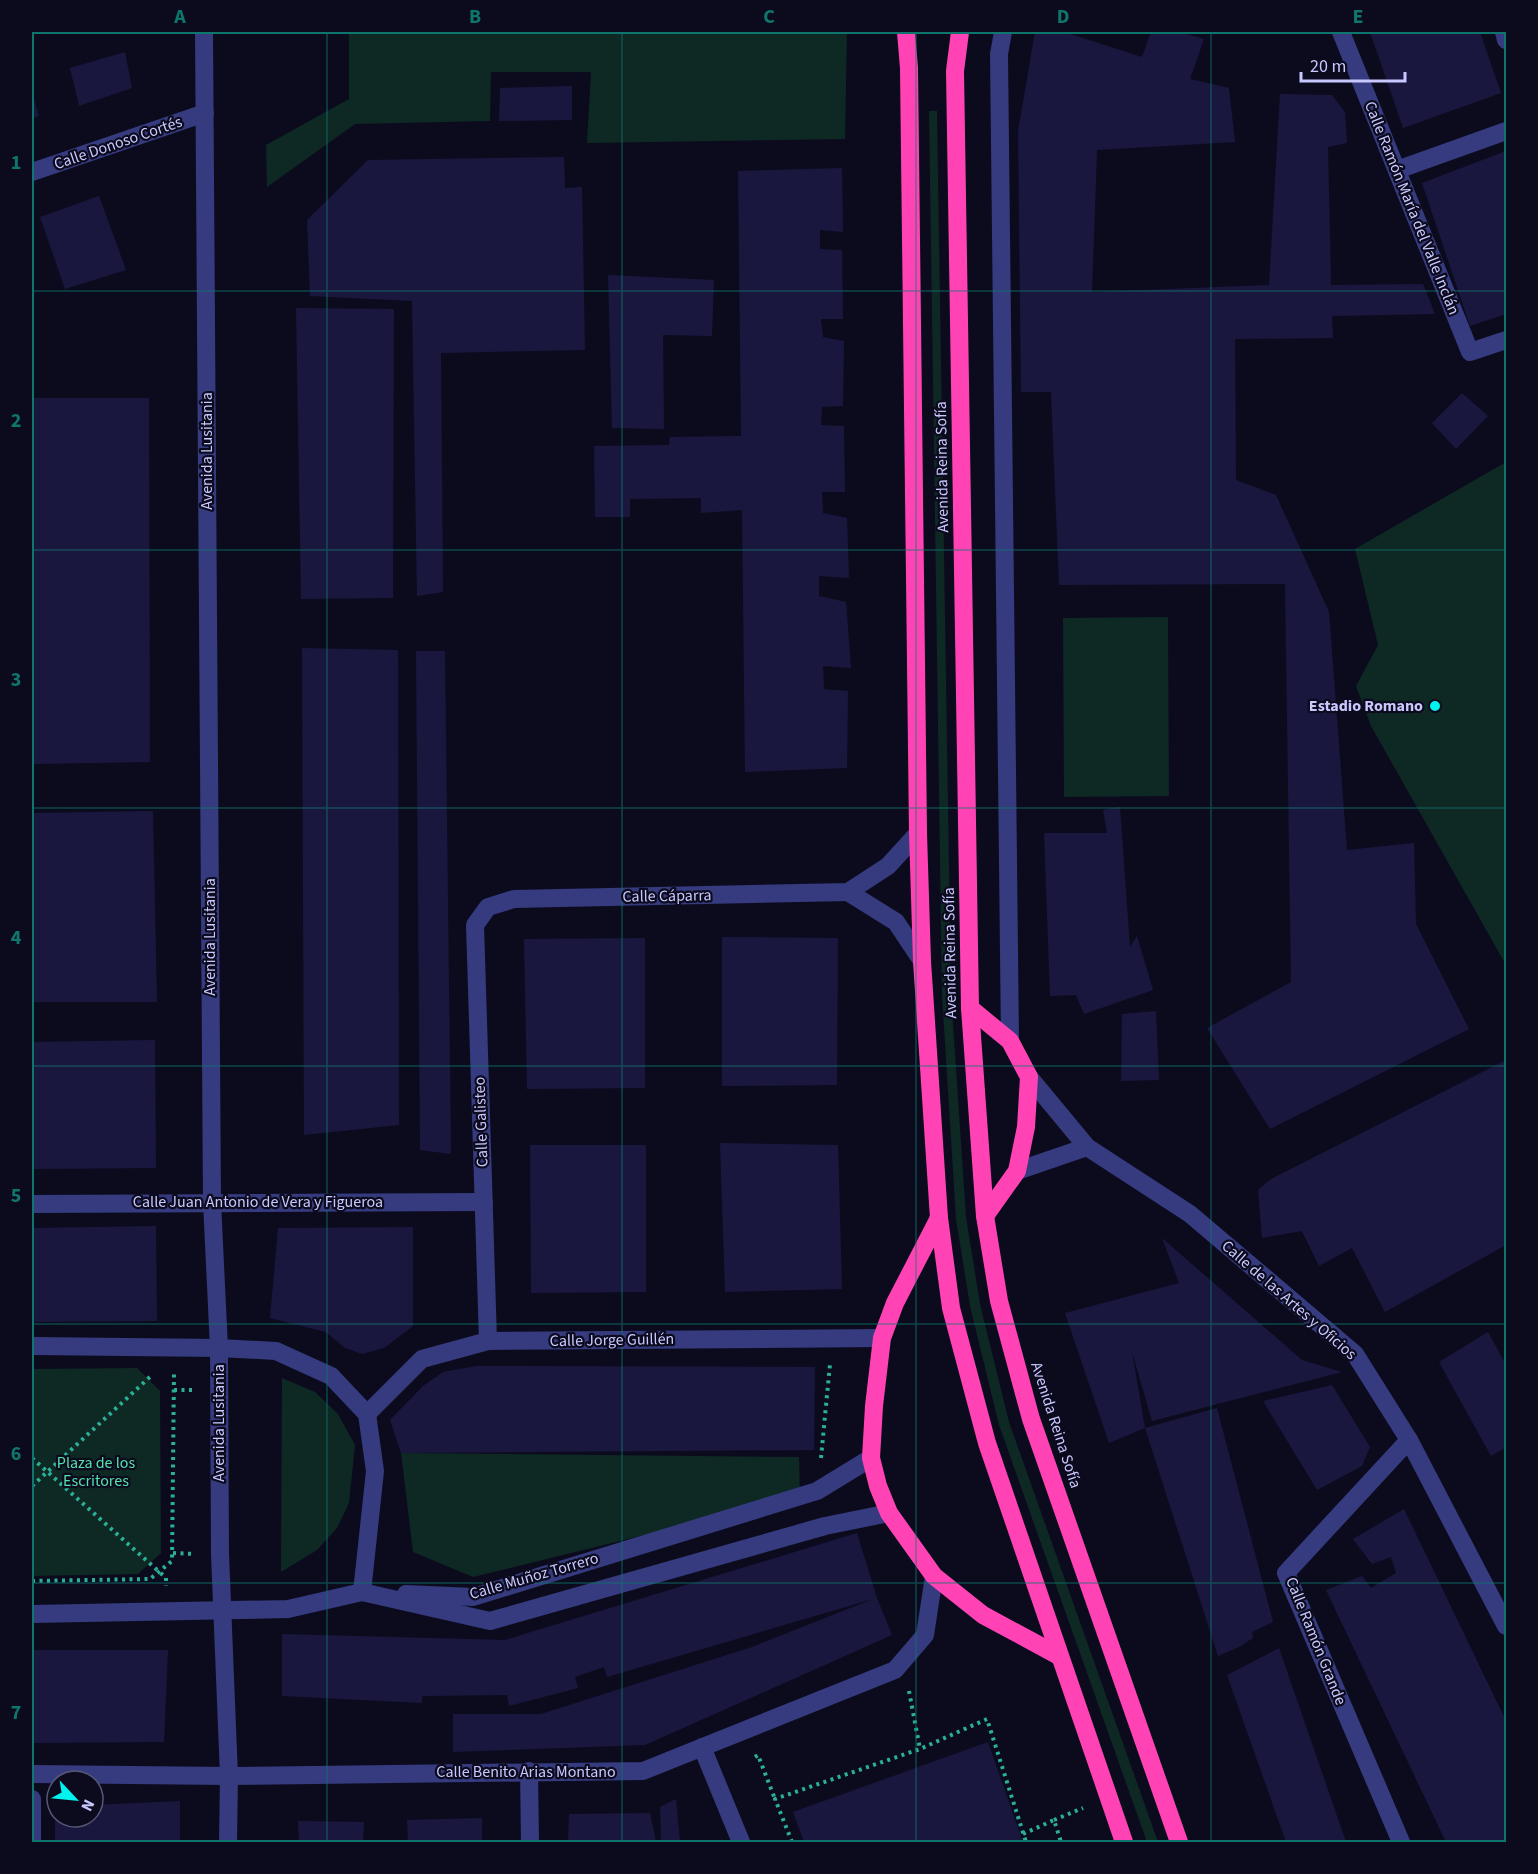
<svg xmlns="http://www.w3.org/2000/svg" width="1538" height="1874" font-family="'Source Sans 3',sans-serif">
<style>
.green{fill:#0e2824}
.building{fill:#1a173f}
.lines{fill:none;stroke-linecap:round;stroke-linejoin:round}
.path{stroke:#2bb098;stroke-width:4;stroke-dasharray:3 4.5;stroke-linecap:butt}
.minor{stroke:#353b7e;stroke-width:18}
.highway{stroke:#ff43b4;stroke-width:18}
.grid{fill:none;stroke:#0f766e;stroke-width:1.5;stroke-opacity:0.55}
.poi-dot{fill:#00f3ee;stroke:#0c0b1e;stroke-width:2}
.labels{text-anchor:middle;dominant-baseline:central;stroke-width:4.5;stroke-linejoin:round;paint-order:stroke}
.street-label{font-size:16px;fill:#c8c8ff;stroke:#0c0b1e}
.poi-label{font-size:16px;font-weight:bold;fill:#c8c8ff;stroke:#0c0b1e;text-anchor:end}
.park-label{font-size:16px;fill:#53e0ac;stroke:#0c0b1e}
.neatline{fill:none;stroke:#0f766e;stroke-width:2}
.grid-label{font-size:20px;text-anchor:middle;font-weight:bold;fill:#0f766e}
</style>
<rect width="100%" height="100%" fill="#0c0b1e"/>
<g class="green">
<polygon points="486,32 847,32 845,139 587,143 591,72 491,72 490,121 355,124 267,187 266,145 349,99 349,34"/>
<polygon points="929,111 937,111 951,995 966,1217 980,1304 1009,1422 1158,1842 1147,1842 999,1425 970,1306 956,1219 942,995"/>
<polygon points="1506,462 1506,965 1371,726 1356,686 1378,645 1355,549"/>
<polygon points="1168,617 1169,796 1064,797 1063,618"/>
<polygon points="137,1368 160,1391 161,1553 138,1574 32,1576 32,1369"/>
<polygon points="282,1378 315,1392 338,1414 355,1445 349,1503 337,1528 317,1550 281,1572"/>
<polygon points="401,1453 799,1457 800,1497 473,1577 413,1552"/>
</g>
<g class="building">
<polygon points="341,32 379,32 379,33 349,34"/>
<polygon points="1035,32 1064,32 1142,57 1151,32 1179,32 1204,39 1190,79 1229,88 1235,142 1097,150 1092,292 1269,285 1280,94 1332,95 1345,112 1347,143 1328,147 1331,285 1423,284 1435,314 1332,316 1333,338 1235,339 1236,480 1276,495 1329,612 1347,850 1414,843 1416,924 1469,1029 1270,1129 1207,1028 1291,982 1285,584 1059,585 1051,392 1021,392 1018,131"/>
<polygon points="1370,32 1480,32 1501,93 1403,128"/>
<polygon points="125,52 132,88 79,106 70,68"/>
<polygon points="572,86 572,120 499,121 500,88"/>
<polygon points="32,93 39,116 32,119"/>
<polygon points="1506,151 1506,314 1470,326 1422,183"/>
<polygon points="564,157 565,188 582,187 585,350 441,353 443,592 417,596 412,301 310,296 307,220 368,160"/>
<polygon points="842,168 843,232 820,230 820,249 842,250 843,319 821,319 823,337 844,341 843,406 822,407 821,425 844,426 845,492 822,492 823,513 847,518 849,578 819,576 819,596 846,602 851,668 823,666 824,689 848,691 847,768 745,772 742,510 701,513 701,498 630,499 630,517 595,517 594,446 669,445 670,437 741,436 738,171"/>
<polygon points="99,196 126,270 65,289 40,217"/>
<polygon points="608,275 714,280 712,336 663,335 664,429 612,428"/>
<polygon points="296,308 394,309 393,598 301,599"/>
<polygon points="1462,393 1488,416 1456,449 1432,423"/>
<polygon points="32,398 149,398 150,762 32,764"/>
<polygon points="302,648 398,650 399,1125 304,1135"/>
<polygon points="416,651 445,651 451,1154 420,1150"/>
<polygon points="1120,807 1130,947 1137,936 1153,990 1084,1014 1076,995 1050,996 1044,833 1107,833 1103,810"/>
<polygon points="153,811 157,1002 32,1002 32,813"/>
<polygon points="722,937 838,938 837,1085 722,1086"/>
<polygon points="645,938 645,1088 527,1089 524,939"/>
<polygon points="1156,1011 1159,1080 1121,1081 1122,1014"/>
<polygon points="155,1040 156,1168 32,1169 32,1042"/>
<polygon points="1506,1060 1506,1245 1385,1312 1352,1248 1319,1266 1302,1231 1262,1238 1258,1190 1271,1179"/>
<polygon points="720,1143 838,1145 842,1289 725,1292"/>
<polygon points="530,1145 646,1145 646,1292 531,1293"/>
<polygon points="156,1226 157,1321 32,1322 32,1228"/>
<polygon points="413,1227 413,1326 384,1348 362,1354 345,1348 326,1332 270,1318 278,1228"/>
<polygon points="1162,1238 1302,1360 1342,1372 1152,1421 1132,1352 1145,1428 1217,1408 1273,1622 1252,1632 1253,1638 1239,1647 1218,1656 1145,1428 1109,1443 1065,1313 1179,1283"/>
<polygon points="1488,1332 1506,1365 1506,1447 1491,1456 1439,1362"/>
<polygon points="476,1366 815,1367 814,1450 401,1453 390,1420 423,1386 443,1372"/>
<polygon points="1332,1385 1370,1447 1362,1466 1317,1490 1263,1401"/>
<polygon points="1404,1509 1506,1721 1506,1842 1446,1842 1326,1590 1362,1576 1371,1588 1396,1573 1391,1557 1372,1564 1353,1539"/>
<polygon points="857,1533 877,1598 892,1635 645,1745 453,1752 453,1714 541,1714 752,1647 873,1599 607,1677 604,1667 575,1677 578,1688 509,1706 507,1695 422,1696 422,1703 282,1696 282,1634 505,1640"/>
<polygon points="1279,1648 1346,1842 1286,1842 1227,1675"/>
<polygon points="32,1650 168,1650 164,1742 32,1743"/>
<polygon points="988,1742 1023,1842 804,1842 793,1812"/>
<polygon points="676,1799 680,1842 661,1842 660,1807"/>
<polygon points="180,1801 180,1842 55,1842 55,1807 57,1807 57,1817 93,1817 93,1805"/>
<polygon points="650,1813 656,1841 568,1842 569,1814"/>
<polygon points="482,1818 482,1842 408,1842 407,1820"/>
<polygon points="298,1821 364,1822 363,1842 299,1842"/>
</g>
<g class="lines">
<g class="path">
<polyline points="174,1390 195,1390"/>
<polyline points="32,1458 166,1578 166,1586"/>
<polyline points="821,1458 830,1364"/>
<polyline points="32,1486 152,1375"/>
<polyline points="173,1553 195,1554"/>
<polyline points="32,1581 150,1579 172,1561 174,1372"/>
<polyline points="909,1691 920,1749"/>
<polyline points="755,1757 758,1755 775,1799"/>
<polyline points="1054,1820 1083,1808"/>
<polyline points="1023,1834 1054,1820 1061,1842"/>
<polyline points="792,1842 775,1799 920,1749 987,1719 1026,1842"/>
</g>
<g class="minor">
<polyline points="204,32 212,1202 219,1348 220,1554 229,1776 228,1842"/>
<polyline points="1003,32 999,54 1010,1041"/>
<polyline points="1341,32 1470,352 1506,340"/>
<polyline points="1504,32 1506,40"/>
<polyline points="1397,170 1506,131"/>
<polyline points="32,172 205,113"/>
<polyline points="848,892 896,922 922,961"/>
<polyline points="1029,1077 1087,1147 1190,1214 1355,1354 1409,1440 1506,1626"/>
<polyline points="1017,1171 1087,1147"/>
<polyline points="32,1204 484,1202"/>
<polyline points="488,1341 475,925 488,907 514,899 848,892 888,866 918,833"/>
<polyline points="32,1346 219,1348 276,1351 331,1376 367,1414 375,1471 362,1592 288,1609 32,1614"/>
<polyline points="367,1414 422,1359 488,1341 882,1338"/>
<polyline points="362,1592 490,1621 825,1526 889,1513"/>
<polyline points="406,1594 473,1597 817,1491 871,1458"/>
<polyline points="702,1747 741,1842"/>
<polyline points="529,1771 530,1842"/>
<polyline points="32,1774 229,1776 643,1771 895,1670 925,1635 934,1576"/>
<polyline points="32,1799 32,1842"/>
<polyline points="1401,1842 1286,1573 1409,1440"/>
</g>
<g class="highway">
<polyline points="906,32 909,68 918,833 922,961 939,1218 951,1308 987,1443 1124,1842"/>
<polyline points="960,32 955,71 970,1008 985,1216 999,1301 1031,1419 1179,1842"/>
<polyline points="970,1008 1010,1041 1029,1077 1026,1127 1017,1171 985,1216"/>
<polyline points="939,1218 895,1303 882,1338 874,1406 871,1458 878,1486 889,1513 934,1576 983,1615 1059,1656"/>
</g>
</g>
<path class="grid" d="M327,32V1842M622,32V1842M916,32V1842M1211,32V1842M32,291H1506M32,550H1506M32,808H1506M32,1066H1506M32,1324H1506M32,1583H1506"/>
<circle class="poi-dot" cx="1435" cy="706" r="6"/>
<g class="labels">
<g class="street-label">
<text transform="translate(118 143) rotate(-19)">Calle Donoso Cortés</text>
<text transform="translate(1412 208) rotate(68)">Calle Ramón María del Valle Inclán</text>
<text transform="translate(207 451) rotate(-90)">Avenida Lusitania</text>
<text transform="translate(942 467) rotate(-91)">Avenida Reina Sofía</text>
<text transform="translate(667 896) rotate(-1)">Calle Cáparra</text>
<text transform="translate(210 937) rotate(-90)">Avenida Lusitania</text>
<text transform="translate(950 953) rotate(-91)">Avenida Reina Sofía</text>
<text transform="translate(481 1122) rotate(-92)">Calle Galisteo</text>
<text x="258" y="1202">Calle Juan Antonio de Vera y Figueroa</text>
<text transform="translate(1289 1300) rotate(41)">Calle de las Artes y Oficios</text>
<text transform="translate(612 1340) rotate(-1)">Calle Jorge Guillén</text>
<text transform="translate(219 1423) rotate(-90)">Avenida Lusitania</text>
<text transform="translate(1056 1425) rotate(72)">Avenida Reina Sofía</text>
<text transform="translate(534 1576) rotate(-16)">Calle Muñoz Torrero</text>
<text transform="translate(1316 1641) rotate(68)">Calle Ramón Grande</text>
<text x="526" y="1772">Calle Benito Arias Montano</text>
</g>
<g class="poi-label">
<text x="1423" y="706">Estadio Romano</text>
</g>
<g class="park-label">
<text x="96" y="1463">Plaza de los<tspan x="96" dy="18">Escritores</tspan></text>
</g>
</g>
<rect width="1538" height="1874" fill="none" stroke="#0c0b1e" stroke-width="66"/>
<g transform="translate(75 1799) rotate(116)"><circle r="28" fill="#0c0b1e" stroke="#575778" stroke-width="1.5"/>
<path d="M0-4.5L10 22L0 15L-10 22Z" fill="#00f3ee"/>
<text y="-9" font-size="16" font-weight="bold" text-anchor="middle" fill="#c8c8ff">N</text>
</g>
<path d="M1301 72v9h104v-9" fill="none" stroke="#c8c8ff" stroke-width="3"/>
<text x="1310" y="72" font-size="18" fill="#c8c8ff" stroke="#0c0b1e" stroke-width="4.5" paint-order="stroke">20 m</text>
<rect x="33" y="33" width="1472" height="1808" class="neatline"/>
<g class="grid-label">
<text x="180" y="23">A</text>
<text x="475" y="23">B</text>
<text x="769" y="23">C</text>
<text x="1063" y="23">D</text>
<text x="1358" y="23">E</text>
<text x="16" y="169">1</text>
<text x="16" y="427">2</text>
<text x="16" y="686">3</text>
<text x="16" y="944">4</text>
<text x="16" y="1202">5</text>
<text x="16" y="1460">6</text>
<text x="16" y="1719">7</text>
</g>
</svg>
